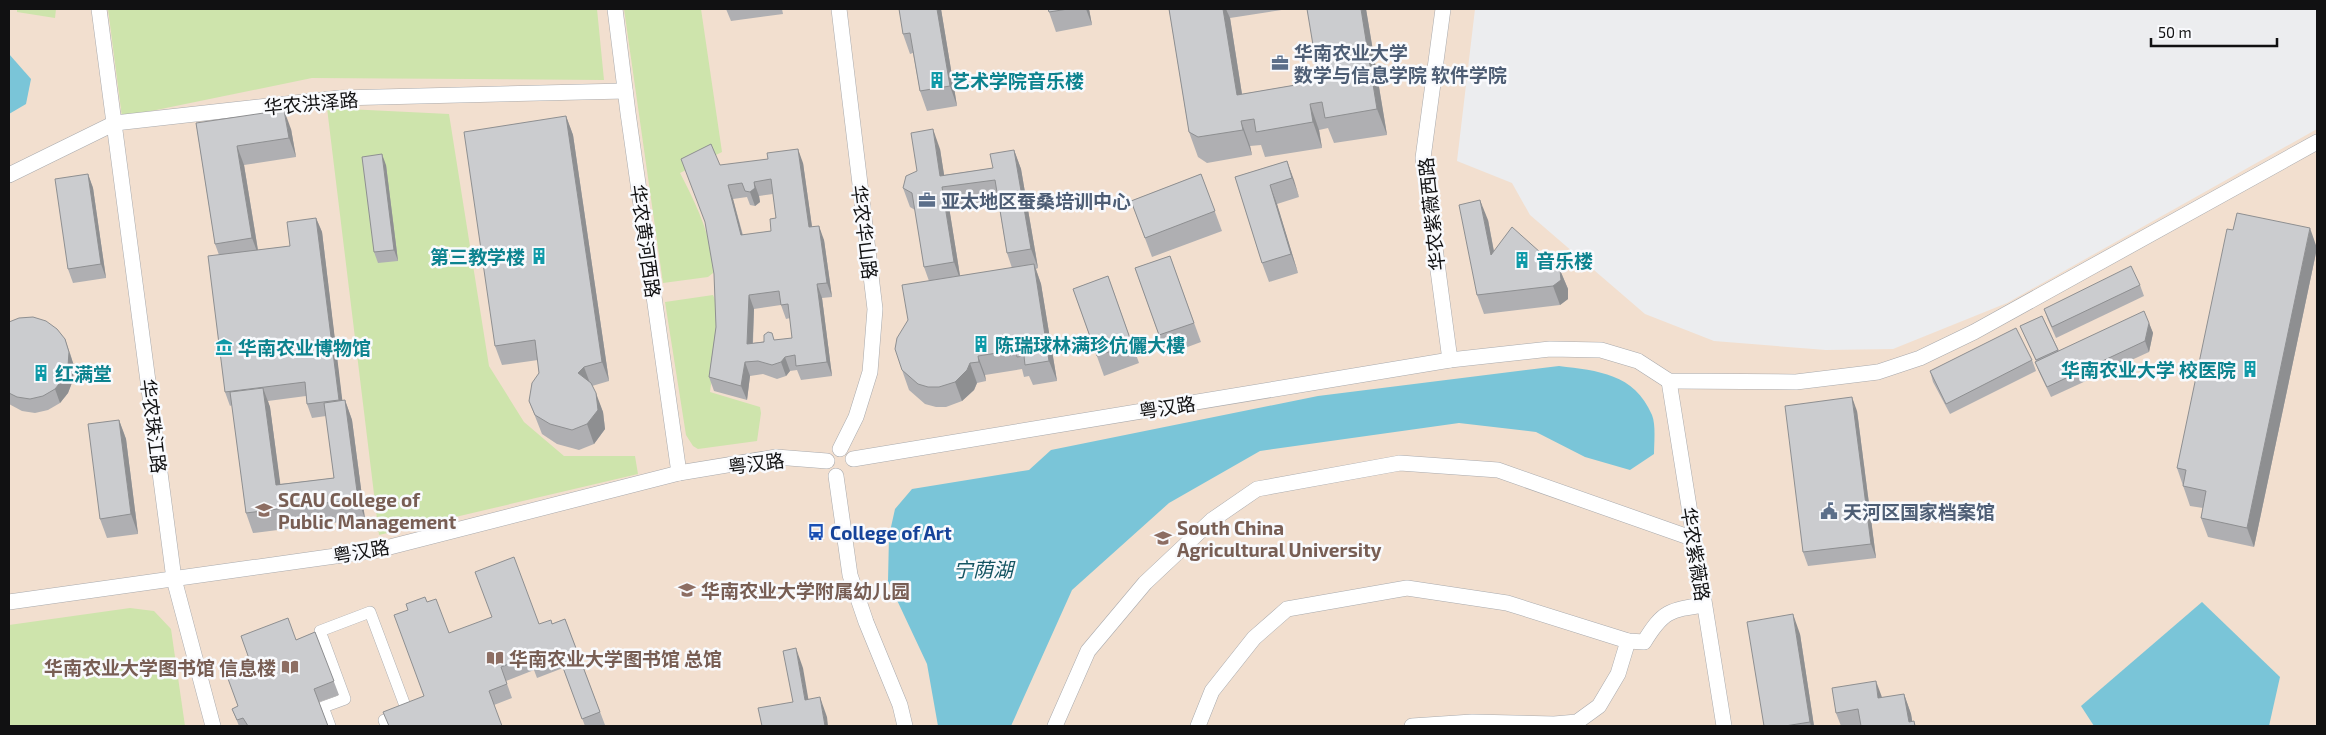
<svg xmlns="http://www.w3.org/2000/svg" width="2326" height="735" font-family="'Exo 2','Noto Sans SC',sans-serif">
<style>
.education{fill:#f2dfcf}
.green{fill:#cee4ac}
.water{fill:#7ac5d8}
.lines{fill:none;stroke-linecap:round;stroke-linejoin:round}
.pedestrian-casing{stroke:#a9aaad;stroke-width:12}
.minor-casing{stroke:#a9aaad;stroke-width:16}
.pedestrian{stroke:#fff;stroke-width:11}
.minor{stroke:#fff;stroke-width:15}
.wall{fill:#afafb2;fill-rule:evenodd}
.shaded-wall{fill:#8e8f91}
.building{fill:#cbcccf;stroke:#8e8f91;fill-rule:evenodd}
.labels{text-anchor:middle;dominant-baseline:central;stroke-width:5;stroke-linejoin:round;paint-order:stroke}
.service-label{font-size:19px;font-weight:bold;fill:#4e5e75;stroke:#f9fafd;text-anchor:start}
.culture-label{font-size:19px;font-weight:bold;fill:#0d838f;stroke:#f9fafd;text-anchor:start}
.street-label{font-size:19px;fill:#111112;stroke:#f9fafd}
.education-label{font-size:19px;font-weight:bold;fill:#785e54;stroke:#f9fafd;text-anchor:start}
.transit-label{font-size:19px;font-weight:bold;fill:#164399;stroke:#f9fafd;text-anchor:start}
.water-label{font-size:20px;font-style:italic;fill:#145462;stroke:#f9fafd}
</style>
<rect width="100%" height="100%" fill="#ecedef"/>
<polygon class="education" points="9,9 1475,9 1457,161 1512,183 1530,215 1645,314 1714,341 1826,350 1893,349 2007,303 2317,129 2317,726 9,726"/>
<g class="green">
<polygon points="17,9 56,9 55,18 17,12"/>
<polygon points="108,9 597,9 604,80 312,78 122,117"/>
<path d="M624,9H701L722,152L680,173C696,204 713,238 713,273L708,277L663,283Z"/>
<polygon points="327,108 449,114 489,366 524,422 564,456 635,456 638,474 379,535"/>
<path d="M713,295C723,312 713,372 710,392L760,407L761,413L757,441L698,449L693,446L686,435L665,302Z"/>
<polygon points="130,608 154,611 171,629 185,726 9,726 9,625"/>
</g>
<g class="water">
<polygon points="9,54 31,79 26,104 9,114"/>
<path d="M1559,366C1598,371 1634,373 1652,415C1656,425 1654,443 1654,454L1630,470L1585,457L1536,432L1459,423L1260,451L1169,503L1072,590L1011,726H938L927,664L888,581L889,536L895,509L912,489L1029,470L1051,450L1318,396Z"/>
<polygon points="2202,602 2280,677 2269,726 2094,726 2081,706"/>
</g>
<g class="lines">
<g class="pedestrian-casing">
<polyline id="pedestrian" points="330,726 323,707 345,699 320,631 370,612 407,711 384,720 386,726"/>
</g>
<g class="minor-casing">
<g id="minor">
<polyline points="99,9 174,579 213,726"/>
<polyline points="615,9 628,113 679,473"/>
<polyline points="839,9 875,309 870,372 856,417 840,449"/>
<polyline points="1443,9 1423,158 1450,360"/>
<polyline points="9,175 115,123 339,98 625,91"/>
<polyline points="1669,381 1724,726"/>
<polyline points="853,459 1450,360 1550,349 1601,350 1638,361 1669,381 1796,382 1878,372 1920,358 1974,332 2317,142"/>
<polyline points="836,476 850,575 866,622 900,705 905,726"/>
<polyline points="9,602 378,550 679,473 776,457 827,461"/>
<polyline points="1055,726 1088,651 1145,583 1212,520 1257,489 1400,463 1498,470 1694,539"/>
<path d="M1198,726L1212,691L1254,638L1287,609L1407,588L1507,603L1628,641L1644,642C1663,611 1669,610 1704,605"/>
<polyline points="1412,726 1472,722 1554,724 1577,722 1599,706 1618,674 1628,641"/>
</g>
</g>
<use href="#pedestrian" class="pedestrian"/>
<use href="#minor" class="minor"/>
</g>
<g class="wall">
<polygon points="726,9 782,9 783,14 731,21"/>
<polygon points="941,9 957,106 927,111 920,91 913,53 910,54 903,34"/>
<polygon points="1048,9 1089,9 1092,25 1056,32"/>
<polygon points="1169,9 1288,9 1230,18 1242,94 1319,81 1366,9 1387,135 1334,143 1328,128 1319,130 1322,148 1265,157 1261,145 1250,146 1252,155 1207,163 1198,157 1189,132"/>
<polygon points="566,116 573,135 609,381 592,386 603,412 605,429 594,444 579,450 557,444 542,434 529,401 539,373 538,360 502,365 495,346"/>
<path d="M196,123L291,129L296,157L244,165L258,250L290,246L316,218L322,232L342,401L345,400L352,420L365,519L253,533L246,513L232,405L230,406L225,392L219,255L215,244ZM306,396L307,404L312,418L326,416L334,478L280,484L270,407L268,401Z"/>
<path d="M940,149L944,175L993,168L1014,150L1021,169L1038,268L1036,269L1041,284L1057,381L1033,385L1029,376L1024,377L1022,369L985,375L986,381L977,383L974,390L962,401L946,407H936L925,404L909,390L902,370L908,320L929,281L924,267L915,210L910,207L903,188ZM998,200L1007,253L1012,268L960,276L949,207Z"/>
<polygon points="1287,161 1299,197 1277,204 1298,273 1269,282 1262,263 1235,177"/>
<path d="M803,163L812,227L824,240L832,297L822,298L832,376L801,380L797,370L790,371L786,376L777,379L763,374L750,376L747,400L714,391L709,377L716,327L720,165ZM773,194L776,218L771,231L743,235L733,199L747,197L750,205L755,206L760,202L759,196ZM781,305L786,319L790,318L792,338L753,343L754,309Z"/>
<polygon points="386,165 398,261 378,263 374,252"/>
<polygon points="88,174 93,188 106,278 73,283 68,269"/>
<polygon points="1201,174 1222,231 1152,257 1131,201"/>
<polygon points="1488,220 1494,251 1560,270 1568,289 1568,299 1560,305 1484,314 1477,295"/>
<polygon points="2317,248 2254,547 2208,537 2201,518 2203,508 2190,506 2177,468"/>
<polygon points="1170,256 1201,342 1166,355 1135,268"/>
<polygon points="1108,276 1139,363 1104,376 1073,289"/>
<polygon points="2140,285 2144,296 2056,338 2048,320 2044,309"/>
<polygon points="2042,316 2059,351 2149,323 2153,333 2149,352 2051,397 2039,372 2035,362 2036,361 2020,326"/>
<polygon points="9,322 70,353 74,366 73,380 68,393 60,403 48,410 35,413 22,411 9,404"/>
<polygon points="2032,360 2036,371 1950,414 1933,382 1930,371"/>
<polygon points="1857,411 1876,558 1808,566 1803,552"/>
<polygon points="119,420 126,439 138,534 107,538 100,519"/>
<polygon points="427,602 449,633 539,624 552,624 565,619 605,725 603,726 585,726 563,668 537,678 534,670 506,681 512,698 494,705 424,696 408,610"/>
<polygon points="315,632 339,695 319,702 328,726 239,726 232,709 238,706 296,640"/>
<polygon points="1800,634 1814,726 1764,726"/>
<polygon points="1904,694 1911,714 1912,721 1916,726 1841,726 1836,713 1882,698"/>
</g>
<g class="shaded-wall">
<polygon points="937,9 941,9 957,106 950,86"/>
<polygon points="1086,9 1089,9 1092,25"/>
<polygon points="1223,9 1226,9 1230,18 1246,120 1237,95"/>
<polygon points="1361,9 1366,9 1387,135 1377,109"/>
<polygon points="1310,104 1319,130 1322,148 1313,122"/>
<polygon points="284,110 291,129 296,157 289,138"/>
<polygon points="566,116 573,135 609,381 602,362"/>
<polygon points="1241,121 1250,146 1252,155 1243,130"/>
<polygon points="933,129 940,149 946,187 940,176"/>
<polygon points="237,146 244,165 259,257 252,238"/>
<polygon points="798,149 803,163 814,241 809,227"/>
<polygon points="1014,150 1021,169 1038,268 1031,249"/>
<polygon points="382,154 386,165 398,261 394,250"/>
<polygon points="1287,161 1294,180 1299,197 1292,178"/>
<polygon points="88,174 93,188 106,278 101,264"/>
<polygon points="754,182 759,196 760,202 755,206 750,192"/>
<polygon points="728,185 733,199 746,249 741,235"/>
<polygon points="1270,185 1277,204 1298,273 1291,254"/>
<polygon points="942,187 949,207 961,282 954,262"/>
<polygon points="1480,200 1488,220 1498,274 1491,255"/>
<polygon points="316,218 322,232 344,414 339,400"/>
<polygon points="819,226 824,240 832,297 827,283"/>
<polygon points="2310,228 2317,248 2254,547 2247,528"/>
<polygon points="1034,264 1041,284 1057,381 1049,361"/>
<polygon points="1560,270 1568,289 1568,299 1560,305 1553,286"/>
<polygon points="817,284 822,298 832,376 827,362"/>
<polygon points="749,295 754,309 752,358 747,344"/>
<polygon points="2149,323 2153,333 2149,352 2145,341"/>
<polygon points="65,339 74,366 73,380 68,393 60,403 55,389"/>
<polygon points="978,356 985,375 986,381 979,362"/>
<polygon points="785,357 790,371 786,376 781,362"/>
<polygon points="745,362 750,376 747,400 741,386"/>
<polygon points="970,363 977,383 974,390 962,401 955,382"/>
<polygon points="584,367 591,386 578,373"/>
<polygon points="263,388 270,407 283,504 276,485"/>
<polygon points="596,393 603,412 605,429 594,444 587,424"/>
<polygon points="1852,397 1857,411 1876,558 1871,544"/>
<polygon points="345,400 352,420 365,519 358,499"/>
<polygon points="119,420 126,439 138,534 131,514"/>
<polygon points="1793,614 1800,634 1814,726 1811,726 1810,722"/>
<polygon points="796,648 803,668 812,720 805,700"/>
<polygon points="1876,681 1883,700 1878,698"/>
<polygon points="1904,694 1911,714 1913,726 1909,722"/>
<polygon points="820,697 827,717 828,726 825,726"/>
</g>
<g class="building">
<polygon points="899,9 937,9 950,86 920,91 910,33 903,34"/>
<polygon points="1048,9 1068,9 1049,12"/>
<polygon points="1169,9 1223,9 1237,95 1319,81 1307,9 1361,9 1377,109 1325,118 1322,102 1310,104 1313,122 1256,132 1254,119 1241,121 1243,130 1198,137 1189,132"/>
<polygon points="284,110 289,138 237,146 252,238 215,244 196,123"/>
<polygon points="566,116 602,362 584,367 578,373 591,383 596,393 598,410 587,424 572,430 550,424 535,415 529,401 532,383 539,373 535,340 495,346 464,132"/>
<polygon points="933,129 940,176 993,168 990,154 1014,150 1031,249 1007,253 995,180 942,187 954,262 924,267 912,193 903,188 906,176 917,171 911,133"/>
<path d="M711,144L720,165L768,159L767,153L798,149L809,227L819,226L827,283L817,284L827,362L796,366L795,355L785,357L781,362L772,365L758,361L745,362L741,386L709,377L716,327L714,274L705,222L681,159ZM771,179L776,218L770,219L771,231L741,235L728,185L742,183L745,191L750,192L755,188L754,182ZM779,291L781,305L788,304L792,338L774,340L772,333L768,332L764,335V342L747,344L749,295Z"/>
<polygon points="382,154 394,250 374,252 362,157"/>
<polygon points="1287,161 1292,178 1270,185 1291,254 1262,263 1235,177"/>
<polygon points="88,174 101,264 68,269 55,179"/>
<polygon points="1201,174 1215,211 1145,238 1131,201"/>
<polygon points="1480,200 1491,255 1512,227 1560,270 1561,280 1553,286 1477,295 1459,205"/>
<polygon points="2237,213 2310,228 2247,528 2201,518 2206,491 2183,486 2186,470 2177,468 2227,229 2233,230"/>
<polygon points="316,218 339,400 307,404 305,382 225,392 208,256 290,246 287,222"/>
<polygon points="1170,256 1194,323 1159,335 1135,268"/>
<polygon points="1034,264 1049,361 1025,365 1024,356 1017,357 1016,350 978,356 979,362 970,363 967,370 955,382 939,387 928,387 918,384 902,370 895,349 897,338 908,320 902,285"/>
<polygon points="2131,266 2140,285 2052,327 2044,309"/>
<polygon points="1108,276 1132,344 1097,356 1073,289"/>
<polygon points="2144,311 2149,323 2145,341 2047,387 2035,362"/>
<polygon points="2042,316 2058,350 2036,360 2020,326"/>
<polygon points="33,317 46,321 57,329 65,339 69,352 68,366 63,379 55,389 43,396 30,399 17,397 9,393 9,322 19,318"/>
<polygon points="2016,328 2032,360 1946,404 1930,371"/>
<polygon points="263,388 276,485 334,478 324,403 345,400 358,499 246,513 230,392"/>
<polygon points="1852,397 1871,544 1803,552 1785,406"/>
<polygon points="119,420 131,514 100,519 88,424"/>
<polygon points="514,557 539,624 551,620 552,624 565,619 600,712 582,719 558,654 532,664 529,656 501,667 507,684 489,691 502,726 389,726 383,712 424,696 394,615 408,610 406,604 425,597 427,602 436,599 449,633 492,617 475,572"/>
<polygon points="1793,614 1810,722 1785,726 1764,726 1747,622"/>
<polygon points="288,618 296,640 315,632 334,681 314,689 328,726 248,726 243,718 237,720 232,709 238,706 227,676 252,667 241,636"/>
<polygon points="796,648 805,700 820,697 825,726 762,726 758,708 793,702 783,651"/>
<polygon points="1876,681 1878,698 1904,694 1909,722 1914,721 1915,726 1861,726 1858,709 1836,713 1832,688"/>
</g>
<defs>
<g id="office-bare" transform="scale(1.35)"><path d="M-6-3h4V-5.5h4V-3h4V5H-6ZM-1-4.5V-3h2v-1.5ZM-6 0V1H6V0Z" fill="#5c6f8a" stroke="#f9fafd" stroke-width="2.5" paint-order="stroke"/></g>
<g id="building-bare" transform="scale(1.35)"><path d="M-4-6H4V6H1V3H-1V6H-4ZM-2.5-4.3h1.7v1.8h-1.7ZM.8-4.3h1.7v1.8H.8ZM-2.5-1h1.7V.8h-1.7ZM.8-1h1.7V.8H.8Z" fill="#0f9aa8" stroke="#f9fafd" stroke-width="2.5" paint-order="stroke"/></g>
<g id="museum-bare" transform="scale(1.35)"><path d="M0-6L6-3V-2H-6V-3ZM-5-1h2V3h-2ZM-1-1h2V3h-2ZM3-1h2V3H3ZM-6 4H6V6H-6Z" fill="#0f9aa8" stroke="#f9fafd" stroke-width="2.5" paint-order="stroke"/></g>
<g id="university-bare" transform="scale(1.35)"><path d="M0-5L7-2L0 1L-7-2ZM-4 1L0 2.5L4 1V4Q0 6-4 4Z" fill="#8d6e63" stroke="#f9fafd" stroke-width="2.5" paint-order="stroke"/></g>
<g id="civic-bare" transform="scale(1.35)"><path d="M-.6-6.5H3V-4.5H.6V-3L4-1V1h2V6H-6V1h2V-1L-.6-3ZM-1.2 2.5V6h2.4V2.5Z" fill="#5c6f8a" stroke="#f9fafd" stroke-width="2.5" paint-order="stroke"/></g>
<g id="bus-bare" transform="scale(1.35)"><path d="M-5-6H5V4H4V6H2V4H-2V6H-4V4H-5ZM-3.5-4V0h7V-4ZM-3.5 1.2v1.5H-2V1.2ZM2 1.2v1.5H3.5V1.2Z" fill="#1a4fb4" stroke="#f9fafd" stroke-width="2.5" paint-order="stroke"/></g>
<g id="school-bare" transform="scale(1.35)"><path d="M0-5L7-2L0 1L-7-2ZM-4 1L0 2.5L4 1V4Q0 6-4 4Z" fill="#8d6e63" stroke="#f9fafd" stroke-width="2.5" paint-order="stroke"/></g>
<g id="library-bare" transform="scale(1.35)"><path d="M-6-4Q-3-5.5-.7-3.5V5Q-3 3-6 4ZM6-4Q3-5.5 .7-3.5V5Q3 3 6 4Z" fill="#8d6e63" stroke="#f9fafd" stroke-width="2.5" paint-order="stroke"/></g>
</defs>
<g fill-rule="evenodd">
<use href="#office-bare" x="1280" y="63"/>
<use href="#building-bare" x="937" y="80"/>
<use href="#office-bare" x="927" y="200"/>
<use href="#building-bare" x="539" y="256"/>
<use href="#building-bare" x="1522" y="260"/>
<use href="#building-bare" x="981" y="344"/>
<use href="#museum-bare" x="224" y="347"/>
<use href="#building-bare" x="2250" y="369"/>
<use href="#building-bare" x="41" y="373"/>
<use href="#university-bare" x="264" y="510"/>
<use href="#civic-bare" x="1829" y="511"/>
<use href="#bus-bare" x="816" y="532"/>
<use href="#university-bare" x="1163" y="538"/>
<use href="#school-bare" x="687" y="590"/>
<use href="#library-bare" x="495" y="658"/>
<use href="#library-bare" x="290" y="667"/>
</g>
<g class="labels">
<g class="service-label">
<text x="1294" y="52">华南农业大学<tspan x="1294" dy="22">数学与信息学院 软件学院</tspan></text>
<text x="941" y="200">亚太地区蚕桑培训中心</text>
<text x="1843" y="511">天河区国家档案馆</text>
</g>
<g class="culture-label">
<text x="951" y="80">艺术学院音乐楼</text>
<text x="525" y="256" text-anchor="end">第三教学楼</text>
<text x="1536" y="260">音乐楼</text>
<text x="995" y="344">陈瑞球林满珍伉儷大樓</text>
<text x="238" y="347">华南农业博物馆</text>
<text x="2236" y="369" text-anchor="end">华南农业大学 校医院</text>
<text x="55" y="373">红满堂</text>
</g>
<g class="street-label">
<text transform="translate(311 103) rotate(-5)">华农洪泽路</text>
<text transform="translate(1431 214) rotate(-96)">华农紫薇西路</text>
<text transform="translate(865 232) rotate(83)">华农华山路</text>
<text transform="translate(646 241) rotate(82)">华农黄河西路</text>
<text transform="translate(1167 407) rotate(-9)">粤汉路</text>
<text transform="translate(154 426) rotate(83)">华农珠江路</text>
<text transform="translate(756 463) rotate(-7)">粤汉路</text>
<text transform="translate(361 551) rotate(-10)">粤汉路</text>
<text transform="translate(1696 554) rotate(81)">华农紫薇路</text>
</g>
<g class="education-label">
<text x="278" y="499">SCAU College of<tspan x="278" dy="22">Public Management</tspan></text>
<text x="1177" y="527">South China<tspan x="1177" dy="22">Agricultural University</tspan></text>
<text x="701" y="590">华南农业大学附属幼儿园</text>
<text x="509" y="658">华南农业大学图书馆 总馆</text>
<text x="276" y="667" text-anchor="end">华南农业大学图书馆 信息楼</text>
</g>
<g class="transit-label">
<text x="830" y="532">College of Art</text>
</g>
<g class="water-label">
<text x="983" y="569">宁荫湖</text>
</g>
</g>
<rect width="2326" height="735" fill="none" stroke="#111112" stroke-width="20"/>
<path d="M2151 38v8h126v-8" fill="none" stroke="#111112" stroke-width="2.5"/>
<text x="2158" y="38" font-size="15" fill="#111112" stroke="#f9fafd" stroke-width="4" paint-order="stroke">50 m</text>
</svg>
